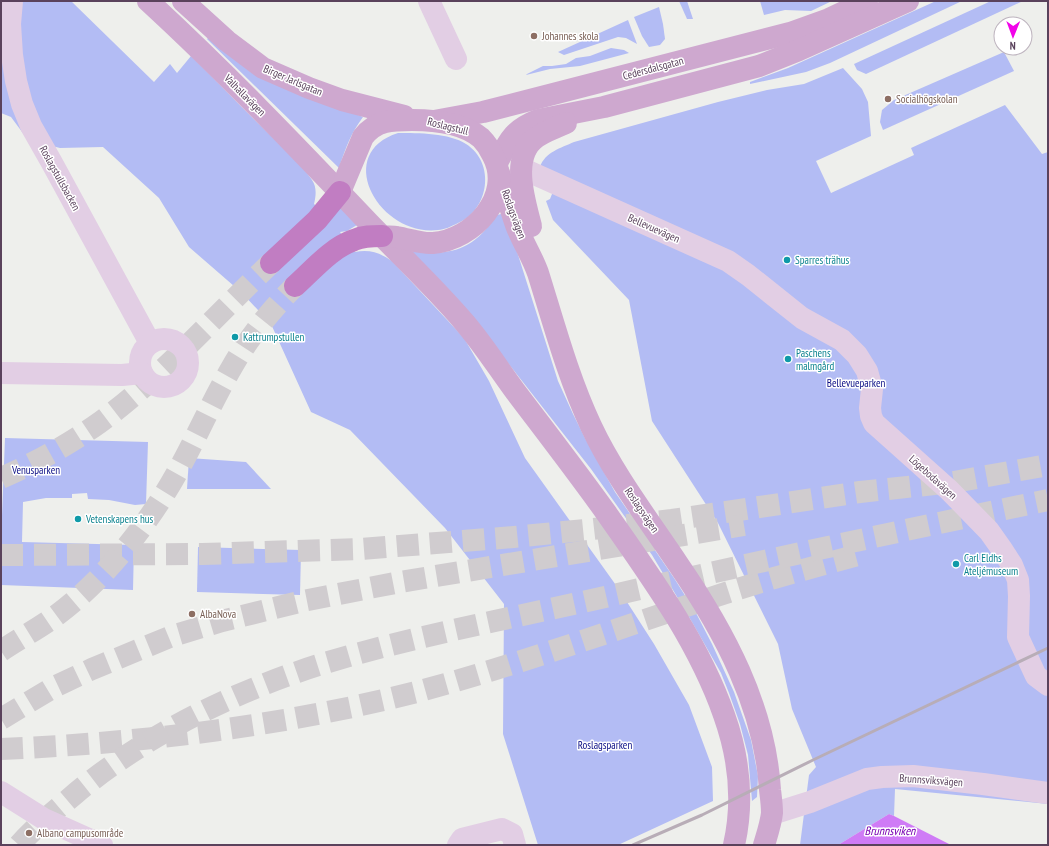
<svg xmlns="http://www.w3.org/2000/svg" width="1049" height="846" font-family="'PT Sans Narrow',sans-serif">
<style>
.green{fill:#b3bcf4}
.water{fill:#cf7bf6}
.lines{fill:none;stroke-linecap:round;stroke-linejoin:round}
.highway-tunnel{stroke:#d0cccf;stroke-width:22;stroke-dasharray:22 11;stroke-linecap:butt}
.minor{stroke:#e2cee4;stroke-width:22}
.major{stroke:#cea8cf;stroke-width:22}
.highway{stroke:#c17dc2;stroke-width:22}
.rail{stroke:#b8adb7;stroke-width:3}
.education-dot{fill:#8d6e63;stroke:#fff;stroke-width:1.5}
.culture-dot{fill:#0f9aa8;stroke:#fff;stroke-width:1.5}
.labels{text-anchor:middle;dominant-baseline:central;stroke-width:3;stroke-linejoin:round;paint-order:stroke}
.education-label{font-size:11px;fill:#785e54;stroke:#fff;text-anchor:start}
.street-label{font-size:11px;fill:#5a425c;stroke:#fff}
.culture-label{font-size:11px;fill:#0d838f;stroke:#fff;text-anchor:start}
.park-label{font-size:11px;fill:#0b0e85;stroke:#fff}
.water-label{font-size:12px;font-style:italic;fill:#7900b1;stroke:#fff}
</style>
<rect width="100%" height="100%" fill="#eeefec"/>
<g class="green">
<path d="M1,1H71L154,82L170,64L177,73L191,56C215,79 238,104 262,127C277,142 301,163 312,180C317,187 316,196 314,204L331,218L340,207L357,225L347,231L340,232L355,252C370,249 380,253 392,261L464,338L489,381L525,458L618,588L654,644L689,705L712,767L713,801L618,845H538L503,734L504,604L445,528L350,430L311,412L271,324L242,293L189,247L159,198L103,147L60,148L28,140L11,117L1,113Z"/>
<polygon points="679,1 687,1 693,19 687,19"/>
<polygon points="760,1 832,1 811,11 785,10 764,15"/>
<polygon points="936,1 962,1 830,63 806,72 750,84 750,82 788,68"/>
<polygon points="991,1 1023,1 866,74 857,70 854,64"/>
<polygon points="659,7 663,24 665,39 660,45 649,47 642,36 634,17"/>
<polygon points="628,20 637,44 626,38 618,37 564,55 558,52"/>
<path d="M209,37L336,106L363,117C350,135 346,147 339,168L207,39Z"/>
<polygon points="611,48 624,50 629,53 580,66 550,69 526,75 527,74 543,66 552,66 566,64 576,58 590,56"/>
<polygon points="1004,52 1014,71 883,130 880,122 882,110 894,100"/>
<path d="M843,68L862,89L868,102L871,136L816,161L831,193L914,155L911,148L1005,105L1042,154L1048,152V804L895,789L894,816L889,814L838,845H800L809,775L816,767L792,709L778,644L718,523L652,421L629,300L553,220L546,201L550,199L554,189L540,167C545,152 561,148 574,142L718,102L767,90L804,84Z"/>
<path d="M398,133C419,133 449,133 466,144C496,163 489,210 458,223C452,226 444,230 438,230C380,237 332,154 398,133Z"/>
<path d="M501,214L507,220L558,381L573,414L585,438L615,492L674,578L696,613L712,644L734,692L751,740L758,776L757,797L752,801L748,755L740,724L729,693L721,673L688,615L652,555L591,469L508,363L409,251C452,256 472,251 497,215Z"/>
<polygon points="5,438 148,442 146,504 135,505 109,500 88,499 87,493 72,494 72,498 46,498 23,502 22,542 134,545 133,590 1,585 1,541"/>
<polygon points="189,458 246,462 271,489 187,489"/>
<polygon points="198,547 301,550 300,595 197,592"/>
</g>
<polygon class="water" points="889,814 894,816 951,845 838,845"/>
<g class="lines">
<g class="highway-tunnel">
<path d="M1,478C35,463 68,445 99,423C162,377 214,317 271,263"/>
<polyline points="1,555 202,554 360,549 514,537 584,530 672,520 860,492 954,482 1048,465"/>
<path d="M1,651C16,641 32,632 47,622C94,590 136,540 165,493C190,453 208,408 232,367C249,337 271,310 295,286"/>
<polyline points="1,719 54,687 92,669 172,636 222,621 303,601 400,582 744,525"/>
<path d="M1,749C143,743 286,726 424,690C530,661 633,623 738,589C779,576 821,565 862,554"/>
<path d="M19,845C36,826 56,810 76,793C147,734 237,690 325,663C415,636 512,618 605,597C752,563 900,531 1048,500"/>
</g>
<g class="minor">
<polyline points="12,1 10,24 12,55 16,81 22,104 31,126 52,163 150,343"/>
<polyline points="429,1 456,59"/>
<polyline points="521,168 728,261 748,275 802,318 842,340 857,355 867,371 872,389 870,408 871,416 874,423 949,490 989,531 1001,548 1012,565 1018,580 1019,596 1018,637 1036,676 1048,685"/>
<circle cx="164" cy="363" r="24"/>
<polyline points="1,373 122,375 142,373"/>
<polyline points="1,792 44,819 102,845"/>
<polyline points="772,814 810,802 867,779 882,777 913,776 983,784 1048,793"/>
<polyline points="458,845 462,839 502,829 512,834 515,845"/>
</g>
<g class="major">
<path d="M148,1C225,72 297,147 369,223C401,256 434,287 464,322C483,344 498,368 515,391C546,432 577,472 607,514C651,577 698,641 724,715C739,757 744,801 734,845"/>
<polyline points="183,1 227,41 263,68 309,88 342,100 404,116"/>
<polyline points="434,121 483,112 790,33 829,19 867,1"/>
<path d="M497,163C509,140 513,130 538,120L604,107L759,66L799,50L908,1"/>
<path d="M499,173C505,190 510,208 516,225C522,241 532,256 538,273C554,324 568,377 591,426C614,475 648,519 678,564C724,631 765,707 770,790C771,798 772,805 772,813C771,823 767,835 764,845"/>
<path d="M340,192L363,137C376,120 392,120 412,120C434,120 463,123 481,138C486,143 490,149 493,156C514,196 473,240 433,243C421,244 409,239 397,237C392,236 387,237 382,236"/>
<path d="M531,226C525,202 511,160 533,140C542,132 556,128 566,123"/>
</g>
<g class="highway">
<polyline points="271,263 317,220 340,192"/>
<path d="M295,286C313,270 331,248 354,240C363,236 372,236 382,236"/>
</g>
<polyline class="rail" points="633,845 702,815 813,760 1048,648"/>
</g>
<g class="education-dot">
<circle cx="534" cy="36" r="4"/>
<circle cx="888" cy="99" r="4"/>
<circle cx="192" cy="614" r="4"/>
<circle cx="29" cy="833" r="4"/>
</g>
<g class="culture-dot">
<circle cx="787" cy="260" r="4"/>
<circle cx="235" cy="337" r="4"/>
<circle cx="788" cy="359" r="4"/>
<circle cx="78" cy="519" r="4"/>
<circle cx="956" cy="564" r="4"/>
</g>
<g class="labels">
<g class="education-label">
<text x="542" y="36">Johannes skola</text>
<text x="896" y="99">Socialhögskolan</text>
<text x="200" y="614">AlbaNova</text>
<text x="37" y="833">Albano campusområde</text>
</g>
<g class="street-label">
<text transform="translate(653 68) rotate(-15)">Cedersdalsgatan</text>
<text transform="translate(293 80) rotate(23)">Birger Jarlsgatan</text>
<text transform="translate(245 95) rotate(45)">Valhallavägen</text>
<text transform="translate(448 126) rotate(14)">Roslagstull</text>
<text transform="translate(60 178) rotate(61)">Roslagstullsbacken</text>
<text transform="translate(514 214) rotate(70)">Roslagsvägen</text>
<text transform="translate(654 228) rotate(24)">Bellevuevägen</text>
<text transform="translate(933 477) rotate(42)">Lögebodavägen</text>
<text transform="translate(642 510) rotate(56)">Roslagsvägen</text>
<text transform="translate(931 780) rotate(4)">Brunnsviksvägen</text>
</g>
<g class="culture-label">
<text x="795" y="260">Sparres trähus</text>
<text x="243" y="337">Kattrumpstullen</text>
<text x="796" y="353">Paschens<tspan x="796" dy="13">malmgård</tspan></text>
<text x="86" y="519">Vetenskapens hus</text>
<text x="964" y="558">Carl Eldhs<tspan x="964" dy="13">Ateljémuseum</tspan></text>
</g>
<g class="park-label">
<text x="856" y="383">Bellevueparken</text>
<text x="36" y="470">Venusparken</text>
<text x="605" y="745">Roslagsparken</text>
</g>
<g class="water-label">
<text x="890" y="830">Brunnsviken</text>
</g>
</g>
<rect width="1049" height="846" fill="none" stroke="#5a425c" stroke-width="4"/>
<g transform="translate(1013 36) rotate(181)"><circle r="19" fill="#ffffff" stroke="#bdb3be"/>
<path d="M0-3L7 15L0 10L-7 15Z" fill="#f203e9"/>
<text y="-6" font-size="11" font-weight="bold" text-anchor="middle" fill="#5a425c">N</text>
</g>
</svg>
